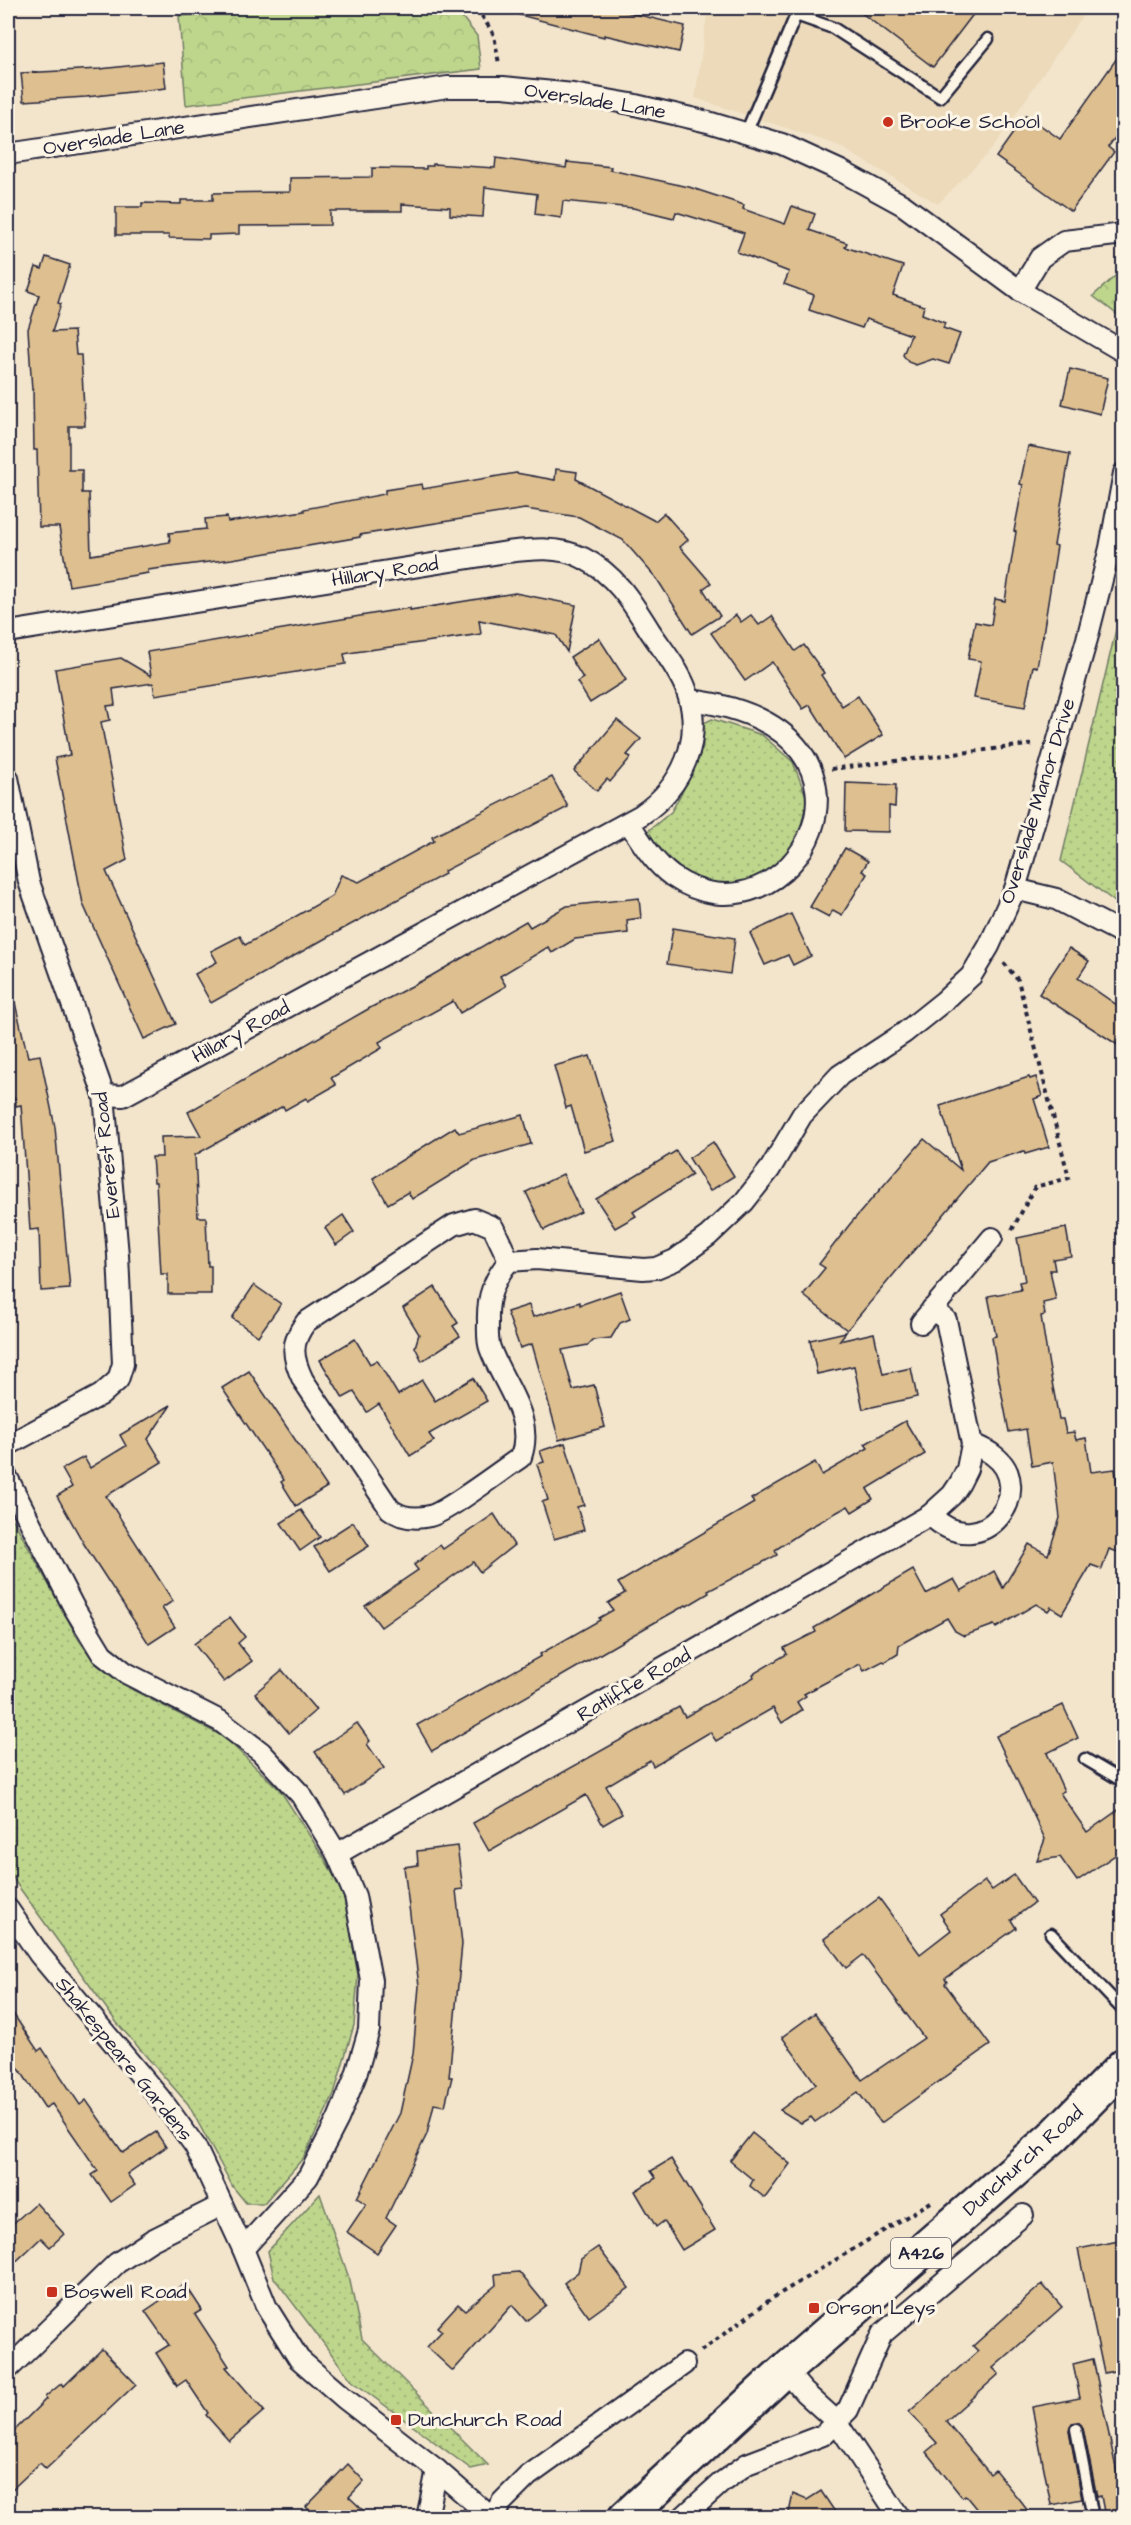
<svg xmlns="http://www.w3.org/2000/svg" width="1131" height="2525" font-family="'Architects Daughter',sans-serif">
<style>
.built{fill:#ecdaba}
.grass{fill:url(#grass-dots);stroke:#707c64;stroke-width:1.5}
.forest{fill:url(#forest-crowns);stroke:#707c64;stroke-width:1.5}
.building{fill:#ddbf90;stroke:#22223b;stroke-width:1.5}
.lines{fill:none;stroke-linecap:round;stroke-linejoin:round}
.service-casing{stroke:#22223b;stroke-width:15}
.minor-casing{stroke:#22223b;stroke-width:24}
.trunk-casing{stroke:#22223b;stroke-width:38}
.path{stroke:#22223b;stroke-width:4;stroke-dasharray:4.5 4.5;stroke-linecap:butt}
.service{stroke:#fcf5e5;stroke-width:10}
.minor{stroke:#fcf5e5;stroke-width:20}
.trunk{stroke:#fcf5e5;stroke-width:33}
.poi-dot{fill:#c8321e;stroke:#fcf5e5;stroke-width:2}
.labels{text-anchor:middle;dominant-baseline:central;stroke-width:6;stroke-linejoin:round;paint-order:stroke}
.shield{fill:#fcf5e5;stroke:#63616e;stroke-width:1.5}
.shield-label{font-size:18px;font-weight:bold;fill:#22223b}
.street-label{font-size:20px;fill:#22223b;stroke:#fcf5e5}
.poi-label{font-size:20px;fill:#22223b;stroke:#fcf5e5;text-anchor:start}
</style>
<defs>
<pattern id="grass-dots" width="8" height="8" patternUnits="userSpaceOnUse" patternTransform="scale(1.5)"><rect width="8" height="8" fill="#bed68c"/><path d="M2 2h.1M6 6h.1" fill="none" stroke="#a3b77a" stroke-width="1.8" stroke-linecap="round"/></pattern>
<pattern id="forest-crowns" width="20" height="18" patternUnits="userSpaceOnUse" patternTransform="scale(1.5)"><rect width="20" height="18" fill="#bed68c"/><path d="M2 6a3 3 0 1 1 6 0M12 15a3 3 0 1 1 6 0" fill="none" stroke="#a3b77a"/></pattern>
</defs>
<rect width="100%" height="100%" fill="#f3e5cc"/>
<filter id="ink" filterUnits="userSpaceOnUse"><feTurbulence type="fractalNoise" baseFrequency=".0167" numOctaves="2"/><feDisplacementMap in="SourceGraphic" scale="12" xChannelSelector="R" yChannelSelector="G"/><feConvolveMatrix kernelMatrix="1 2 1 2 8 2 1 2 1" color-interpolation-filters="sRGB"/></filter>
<g filter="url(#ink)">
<polygon class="built" points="708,8 1088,8 992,149 938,204 837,145 695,98"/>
<g class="grass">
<polygon points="1123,600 1123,908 1061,861"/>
<polygon points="712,719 762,735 793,762 807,799 797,844 778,866 752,883 727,885 704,882 678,867 660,851 648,831 671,812 692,774 703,747 702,724"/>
<polygon points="8,1510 79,1640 94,1661 133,1690 224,1737 280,1790 326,1861 344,1896 358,1975 354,2025 334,2094 304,2157 264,2203 246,2203 233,2187 188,2104 117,2023 16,1883 8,1866"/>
<polygon points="320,2194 350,2281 362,2339 488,2465 471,2469 352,2381 274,2278 268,2251"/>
</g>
<g class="forest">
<polygon points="289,8 455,8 477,36 481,69 186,105 179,16"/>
<polygon points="1123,269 1123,319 1093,296"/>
</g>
<g class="building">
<polygon points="517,8 610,8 685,26 679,52 604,35 604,37 516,14"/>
<polygon points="855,8 978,8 933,67"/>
<polygon points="1124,48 1124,126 1108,147 1114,152 1071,211 996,157 1026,115 1060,139"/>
<polygon points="163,62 166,88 86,97 24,101 21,73 100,69"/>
<polygon points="496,158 566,168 567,162 611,167 610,170 689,187 744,205 743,209 785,224 792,206 815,214 809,230 847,243 845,247 903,266 893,295 924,306 922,314 945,323 943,328 960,334 949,364 933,359 916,365 908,362 903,355 911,335 866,319 862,328 809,310 814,295 784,284 789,272 737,252 744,233 676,212 674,218 633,208 563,201 561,218 535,214 537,194 485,187 483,217 450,215 450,207 402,204 402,211 330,211 330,225 239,226 239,234 209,235 209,239 169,238 169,235 116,235 116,207 142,207 142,203 181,204 181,200 213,200 213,193 290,192 290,178 372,177 372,168 426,169 426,166 433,166 433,164 495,168"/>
<polygon points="46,257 70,265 58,303 61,304 52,332 74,331 76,355 81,355 85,426 69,426 69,470 82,470 82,493 89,493 91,555 170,542 169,533 206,529 205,519 227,517 228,522 304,511 304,509 385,494 385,490 422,484 423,489 516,473 555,480 556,469 577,472 576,479 655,521 664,513 688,540 680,547 711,583 703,589 720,616 692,634 657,579 623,540 579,517 525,509 360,535 360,537 232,559 148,570 148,573 69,586 59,527 39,527 37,450 34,450 33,390 32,390 28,329 39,295 28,291 36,267 42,269"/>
<polygon points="1070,369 1108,378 1100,414 1062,404"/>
<polygon points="1028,446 1070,454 1054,545 1057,546 1042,640 1037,667 1033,666 1025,707 974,698 981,661 968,659 975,622 991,625 995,599 1005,601 1016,532 1014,531 1023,485 1020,484"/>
<polygon points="515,593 576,605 567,652 556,635 479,620 481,634 355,652 344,654 346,664 155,695 153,683 113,689 115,705 107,706 110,720 101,722 127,860 106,871 176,1024 144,1039 83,904 55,758 70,755 55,669 121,658 151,676 147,652 372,614 410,608 410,610"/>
<polygon points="736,615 741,622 751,615 759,625 772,616 795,651 804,645 824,673 821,675 842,706 858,696 883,735 844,759 810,705 803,709 772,662 745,681 711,633"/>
<polygon points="599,638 626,680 590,703 577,682 583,678 570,657"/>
<polygon points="617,720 641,739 627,755 631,757 610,782 607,779 597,791 574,771"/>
<polygon points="552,777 568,807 444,871 445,874 326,938 211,1003 195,974 217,962 211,951 240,936 245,945 332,896 341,875 359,882 434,841 432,837"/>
<polygon points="846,783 896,785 895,807 889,806 889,832 845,831"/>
<polygon points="845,848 868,861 862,871 867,874 842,915 833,910 829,917 810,907"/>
<polygon points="639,898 641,918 627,920 628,933 575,939 552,953 548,947 500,976 506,986 460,1013 453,1001 379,1042 382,1048 331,1078 336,1085 308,1101 306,1098 285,1110 283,1106 195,1155 198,1217 206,1217 208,1266 211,1266 211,1294 168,1294 168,1274 161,1274 156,1182 154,1182 152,1157 162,1157 161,1137 201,1136 188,1112 370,1008 431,976 526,921 530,927 567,906"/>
<polygon points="791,914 811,956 793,965 788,955 765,965 750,933"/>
<polygon points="673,928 735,938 730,974 667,964"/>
<polygon points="1069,948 1089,961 1078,978 1124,1010 1124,1049 1039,994"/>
<polygon points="15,1003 28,1057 40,1055 55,1127 70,1289 41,1291 39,1229 30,1230 21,1105 16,1106 15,1098 8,1100 8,1004"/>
<polygon points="590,1056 616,1141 584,1151 571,1106 566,1108 554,1066"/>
<polygon points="1029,1077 1030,1079 1036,1077 1042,1096 1034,1099 1049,1147 1025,1154 1024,1151 988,1162 847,1330 803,1295 825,1268 819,1264 850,1224 924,1139 961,1170 940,1106"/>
<polygon points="523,1115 531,1144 475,1160 412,1199 408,1192 388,1204 373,1178 455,1127 459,1133"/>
<polygon points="713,1142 734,1176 710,1191 689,1158"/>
<polygon points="676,1151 692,1175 633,1212 636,1216 615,1228 596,1199"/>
<polygon points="563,1174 581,1212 544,1230 526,1192"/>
<polygon points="343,1215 354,1232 336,1245 325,1228"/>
<polygon points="1066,1228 1071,1256 1053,1259 1055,1270 1050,1270 1056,1300 1043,1303 1045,1315 1041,1316 1049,1366 1059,1419 1063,1419 1066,1433 1074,1432 1076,1440 1086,1438 1091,1472 1115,1469 1124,1531 1124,1554 1109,1549 1102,1569 1091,1565 1062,1614 1051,1607 1048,1611 1036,1604 996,1628 994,1625 964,1636 955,1631 947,1618 899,1645 898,1654 885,1662 883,1661 864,1671 860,1664 804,1694 806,1696 797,1702 802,1710 782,1723 773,1708 716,1741 710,1732 653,1766 650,1760 606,1786 622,1814 603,1825 586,1795 489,1851 473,1823 679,1707 685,1717 754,1677 753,1674 787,1654 784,1648 816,1632 814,1628 913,1570 926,1594 954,1579 961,1591 994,1571 1003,1588 1029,1544 1048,1555 1060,1518 1053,1462 1032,1466 1026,1429 1009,1432 998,1375 992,1337 996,1336 988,1296 1021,1290 1019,1282 1025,1281 1017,1238"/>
<polygon points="254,1285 281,1304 258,1336 232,1318"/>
<polygon points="435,1287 458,1323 453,1326 460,1336 422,1361 415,1347 419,1334 403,1308"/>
<polygon points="620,1291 630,1319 620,1323 611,1338 593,1340 588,1345 562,1350 573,1390 594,1385 605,1427 559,1440 532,1344 520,1348 507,1312 529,1305 533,1317 580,1302 580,1305"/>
<polygon points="846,1332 839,1341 874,1333 883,1374 911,1368 917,1397 863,1409 854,1366 817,1374 810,1340"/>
<polygon points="355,1339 370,1364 377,1360 398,1395 422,1380 435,1401 473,1378 487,1401 429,1434 434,1441 410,1456 379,1404 367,1412 354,1392 343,1398 320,1360"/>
<polygon points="249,1371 327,1487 296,1506 281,1482 284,1480 222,1388"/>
<polygon points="171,1405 148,1439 162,1462 106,1496 173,1601 162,1608 175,1627 149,1644 84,1544 57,1496 72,1487 62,1469 84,1457 90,1468 126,1446 120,1435"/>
<polygon points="905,1421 925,1454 867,1489 873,1499 852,1512 848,1506 807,1529 775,1550 777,1555 708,1591 709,1593 687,1606 686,1605 652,1624 432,1751 417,1725 541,1656 540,1654 600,1620 599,1618 613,1610 608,1603 625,1593 618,1583 754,1503 751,1499 815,1462 822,1475 868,1448 865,1444"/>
<polygon points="565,1443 584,1505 577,1507 584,1530 554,1539 542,1502 548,1500 537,1464 544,1462 540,1451"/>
<polygon points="301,1510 320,1537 300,1551 281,1523"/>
<polygon points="494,1514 514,1545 480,1572 473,1562 381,1627 365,1606 418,1570 414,1565 440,1545 443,1549"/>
<polygon points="353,1522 369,1546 330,1571 314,1547"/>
<polygon points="230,1617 245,1637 238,1643 252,1661 224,1682 194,1644"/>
<polygon points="282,1670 316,1710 289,1733 255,1693"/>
<polygon points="1063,1705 1078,1738 1047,1753 1064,1791 1060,1793 1087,1832 1124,1806 1124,1849 1077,1881 1060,1857 1037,1861 1045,1839 996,1736"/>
<polygon points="357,1723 370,1741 367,1744 384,1768 345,1795 315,1752"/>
<polygon points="457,1846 463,1889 456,1890 462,1944 449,2077 452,2077 445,2106 434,2104 427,2134 386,2218 396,2225 377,2253 347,2232 366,2204 357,2198 400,2113 413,2054 419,1986 404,1867 418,1865 417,1851"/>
<polygon points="1014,1875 1034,1903 1011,1920 1016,1928 945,1979 947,1982 945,1984 990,2045 881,2123 858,2092 815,2122 811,2117 801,2123 780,2110 816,2084 782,2037 815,2013 862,2080 924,2038 863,1955 846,1968 824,1939 879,1898 920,1954 951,1930 940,1914 985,1881 992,1890"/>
<polygon points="8,2006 38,2051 42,2048 80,2105 86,2100 123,2153 156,2132 166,2147 127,2174 135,2185 111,2202 92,2175 98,2171 52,2104 45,2108 8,2052"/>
<polygon points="752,2133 790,2164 765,2198 750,2186 753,2180 730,2161"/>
<polygon points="671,2159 715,2230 682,2250 664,2221 656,2227 635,2191 656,2178 651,2171"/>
<polygon points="36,2203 64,2234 50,2247 41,2238 8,2269 8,2228"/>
<polygon points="1124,2240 1124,2369 1104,2373 1078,2249"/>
<polygon points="598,2247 629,2288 589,2317 564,2283 578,2272 581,2259"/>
<polygon points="519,2272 546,2305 526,2321 512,2305 453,2371 427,2347 442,2331 437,2327 458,2304 465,2310 496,2285 495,2274"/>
<polygon points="185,2284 202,2310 195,2314 229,2366 226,2367 264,2411 229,2441 206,2415 208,2413 186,2380 177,2386 156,2353 169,2345 145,2311"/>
<polygon points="1042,2284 1062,2307 993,2368 999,2374 946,2421 990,2474 995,2470 1033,2517 983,2517 965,2495 962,2497 926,2452 937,2443 909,2412 978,2351 973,2346"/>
<polygon points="102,2349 136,2384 46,2469 40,2463 8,2493 8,2437 46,2399 45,2397 62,2383 64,2386"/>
<polygon points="1093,2359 1124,2506 1124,2517 1105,2517 1101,2496 1097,2497 1083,2428 1078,2422 1072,2423 1069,2430 1082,2499 1051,2505 1032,2407 1080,2398 1073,2364"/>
<polygon points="348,2464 364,2481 349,2497 370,2517 317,2517 306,2507"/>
<polygon points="821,2491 835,2512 848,2517 782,2517 789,2513 793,2494 807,2500"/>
</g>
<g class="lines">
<g class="service-casing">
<g id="service">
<polyline points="796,15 833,28 940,97 988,39"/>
<polyline points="746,133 796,15 791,8"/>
<polyline points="1085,1759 1124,1782"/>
<polyline points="1051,1934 1124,2011"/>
<polyline points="1076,2429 1093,2518"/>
</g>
</g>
<g class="minor-casing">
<g id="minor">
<polyline points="8,154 448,87 503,87 573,94 631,104 708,122 782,144 841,171 903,205 1020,291 1124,352"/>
<polyline points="1020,291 1040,258 1064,241 1124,234"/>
<path d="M8,632L507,552C533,549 559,546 583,558C615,574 632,602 650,631C662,649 678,668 686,689C705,739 682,787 641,815L123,1096L104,1095"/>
<polyline points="8,778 29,882 104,1095 118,1255 123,1364 118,1380 101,1395 8,1445"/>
<path d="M629,823C641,841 653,862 672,876C791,959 919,729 690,700"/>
<polyline points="1015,889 1056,899 1124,934"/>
<path d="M509,1261L493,1227L474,1219L454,1225L306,1322C290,1343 292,1357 303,1380L390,1509C401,1518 416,1519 430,1516C447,1512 503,1469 521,1457C535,1417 503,1385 490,1348C487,1340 488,1329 488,1321C487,1297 494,1279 509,1261L537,1259L643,1269L656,1268L675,1260L708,1236L744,1202L770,1169L802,1115L840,1075L904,1033L944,1001L971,976L989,946L1015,889L1087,639L1110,548L1124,473"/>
<polyline points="921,1323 992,1238"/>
<polyline points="8,1479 73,1606 102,1654 126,1673 220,1721 261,1752 301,1795 337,1854 355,1896 371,1980 369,2030 356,2075 338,2119 308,2177 243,2249"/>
<path d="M930,1515C984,1567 1039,1488 993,1455C987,1450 979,1447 972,1444"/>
<polyline points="337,1854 930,1515 952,1495 960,1483 967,1469 972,1444 946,1320 932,1309"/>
<polyline points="8,1909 39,1954 163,2102 195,2146 243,2249 267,2308 299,2359 344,2398 437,2470 492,2518"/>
<polyline points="8,2369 117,2263 152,2240 222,2205"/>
<polyline points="785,2370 804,2392 836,2421 900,2518"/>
<polyline points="492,2517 502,2502 528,2476 684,2364"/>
<polyline points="427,2518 437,2470"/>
<polyline points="682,2518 722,2482 747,2464 823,2435 848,2410 882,2334 1023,2215"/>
</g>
</g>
<g class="trunk-casing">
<polyline id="trunk" points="625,2518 785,2370 1055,2135 1124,2065"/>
</g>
<g class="path">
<polyline points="477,8 494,35 499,64"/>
<polyline points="831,769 1035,744"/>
<polyline points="1004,963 1018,980 1069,1178 1035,1187 1012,1230"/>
<polyline points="701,2351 771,2299 931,2202"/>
</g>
<use href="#service" class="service"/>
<use href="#minor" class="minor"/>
<use href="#trunk" class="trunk"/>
</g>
</g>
<g class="poi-dot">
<circle cx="888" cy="122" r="6"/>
<rect x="46" y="2286" width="12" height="12" rx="3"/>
<rect x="808" y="2302" width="12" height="12" rx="3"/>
<rect x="390" y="2414" width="12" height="12" rx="3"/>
</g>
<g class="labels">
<rect class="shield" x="891" y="2238" width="60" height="30" rx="4.5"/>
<g class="shield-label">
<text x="921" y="2253">A426</text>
</g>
<g class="street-label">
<text transform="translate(595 101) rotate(9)">Overslade Lane</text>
<text transform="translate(114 138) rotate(-9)">Overslade Lane</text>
<text transform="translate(385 572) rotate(-9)">Hillary Road</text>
<text transform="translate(1038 801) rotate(-73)">Overslade Manor Drive</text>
<text transform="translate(241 1032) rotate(-29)">Hillary Road</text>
<text transform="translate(107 1155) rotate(-96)">Everest Road</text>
<text transform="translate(634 1685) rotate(-30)">Ratliffe Road</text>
<text transform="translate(124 2059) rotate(51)">Shakespeare Gardens</text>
<text transform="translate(1023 2161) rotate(-42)">Dunchurch Road</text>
</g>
<g class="poi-label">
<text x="900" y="122">Brooke School</text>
<text x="64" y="2292">Boswell Road</text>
<text x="826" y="2308">Orson Leys</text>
<text x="408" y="2420">Dunchurch Road</text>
</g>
</g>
<rect width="1131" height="2525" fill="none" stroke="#fcf5e5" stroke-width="30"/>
<rect x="15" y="15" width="1101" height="2495" fill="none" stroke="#22223b" stroke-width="2" filter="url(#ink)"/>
</svg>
